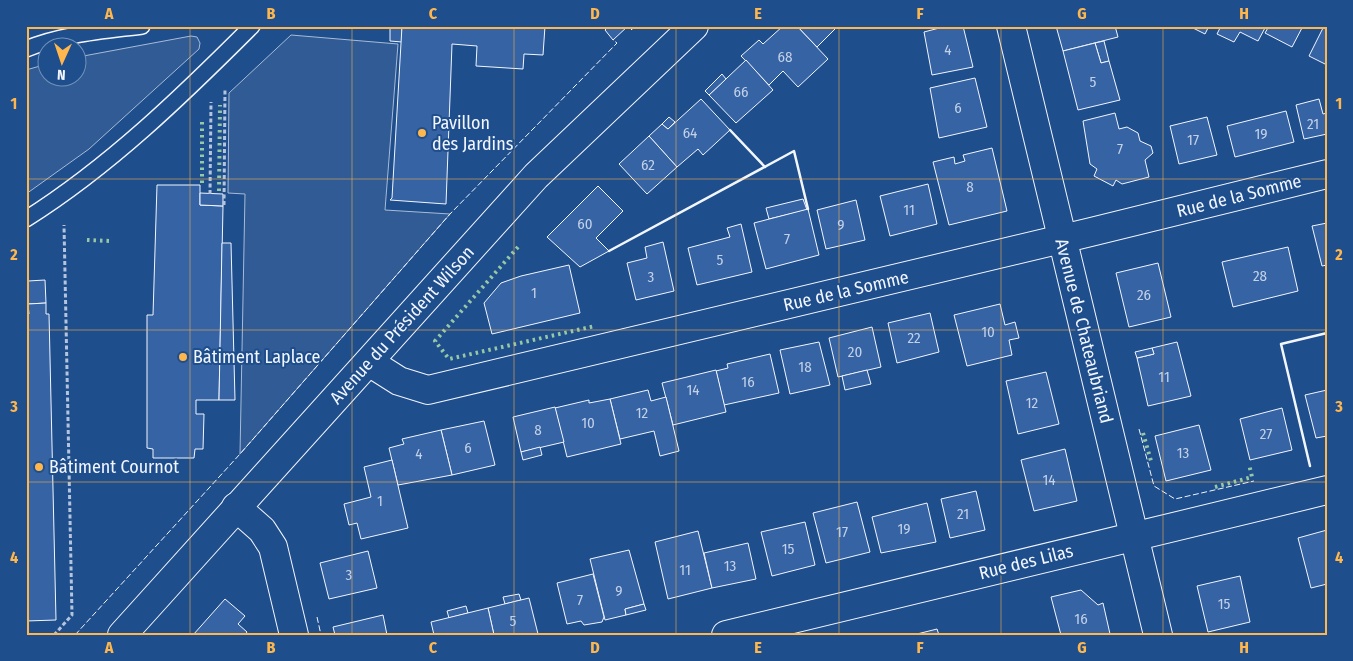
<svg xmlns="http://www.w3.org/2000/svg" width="1353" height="661" font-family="'Fira Sans Condensed',sans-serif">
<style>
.green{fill:#305b95;stroke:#a8bbd7}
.building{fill:#3563a3;stroke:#f2f6ff}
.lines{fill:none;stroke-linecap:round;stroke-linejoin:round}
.lane-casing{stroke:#f2f6ff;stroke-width:18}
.street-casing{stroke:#f2f6ff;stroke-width:30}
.secondary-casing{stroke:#f2f6ff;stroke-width:30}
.path{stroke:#b3c4dc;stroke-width:3;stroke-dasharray:4 2.5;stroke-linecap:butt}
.lane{stroke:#1f4e8c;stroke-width:15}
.street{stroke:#1f4e8c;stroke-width:28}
.secondary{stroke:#1f4e8c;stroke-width:28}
.hedge{stroke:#97c8a6;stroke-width:4;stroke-dasharray:2.5 4;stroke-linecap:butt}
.fence{stroke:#f2f6ff;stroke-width:1;stroke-dasharray:6 2.5;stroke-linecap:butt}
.wall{stroke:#f2f6ff;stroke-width:2.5}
.grid{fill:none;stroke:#ffb74d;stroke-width:1;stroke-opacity:0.55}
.poi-dot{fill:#ffb74d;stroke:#1f4e8c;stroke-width:2}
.labels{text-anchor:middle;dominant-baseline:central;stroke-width:4;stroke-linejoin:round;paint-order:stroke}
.number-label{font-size:15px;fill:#c3d1e8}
.poi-label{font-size:18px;fill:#f2f6ff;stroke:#1f4e8c;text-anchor:start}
.street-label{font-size:18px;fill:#f2f6ff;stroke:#1f4e8c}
.neatline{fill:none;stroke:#ffb74d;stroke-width:2}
.grid-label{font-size:16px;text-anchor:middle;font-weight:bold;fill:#ffb74d}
</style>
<rect width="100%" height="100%" fill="#1f4e8c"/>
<g class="green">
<polygon points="291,35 398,44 385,210 450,214 240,454 245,194 228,193 229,93"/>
<polygon points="191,36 197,37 200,43 199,49 89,149 26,194 26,70 47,64 48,78 78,78 78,57"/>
</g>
<g class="building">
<polygon points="402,26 402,42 390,41 390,26"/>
<polygon points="402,26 545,26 543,55 524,54 523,69 476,66 477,46 452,44 446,204 390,200 392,198"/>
<polygon points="609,26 628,26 613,40 605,30"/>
<polygon points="783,26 797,26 828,59 798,87 783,71 769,85 741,56 759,40 763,44"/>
<polygon points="797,26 838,26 817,47"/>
<polygon points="947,26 963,26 973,67 932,75 924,32"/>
<polygon points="1056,26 1115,26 1118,37 1063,51"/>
<polygon points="1189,26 1209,26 1205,34"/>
<polygon points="1221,26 1266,26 1258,41 1240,32 1234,42 1217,34"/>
<polygon points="1269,26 1303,26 1292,47 1265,33"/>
<polygon points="1324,26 1327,26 1327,65 1309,56"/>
<polygon points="1104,41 1109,61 1101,63 1095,43"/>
<polygon points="1095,43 1101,63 1109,61 1120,100 1078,110 1063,51"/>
<polygon points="746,60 773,90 736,123 709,95"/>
<polygon points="722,74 726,79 709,95 705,91"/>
<polygon points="975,78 987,127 939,138 930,88"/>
<polygon points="701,99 730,130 703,155 698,149 677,167 649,136 662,124 668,129"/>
<polygon points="1319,99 1323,114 1327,113 1327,134 1304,139 1296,105"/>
<polygon points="1286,111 1294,142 1235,157 1227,126"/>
<polygon points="1115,113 1119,129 1127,127 1138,133 1140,141 1151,146 1153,153 1145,160 1149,177 1122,184 1116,180 1113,186 1094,176 1097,169 1090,164 1083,121"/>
<polygon points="669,117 675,122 668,129 662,124"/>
<polygon points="1207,117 1217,155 1179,164 1170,126"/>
<polygon points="649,136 677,167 647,194 619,164"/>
<polygon points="992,148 1007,211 949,225 933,162 954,157 955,164 965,161 963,155"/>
<polygon points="928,184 937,224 890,236 880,196"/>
<polygon points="157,185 200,185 200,205 223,206 219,400 196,400 196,414 204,414 203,449 195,449 194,458 153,458 153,449 147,448 147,315 153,315"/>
<polygon points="598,186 623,211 596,238 609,251 580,267 547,237"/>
<polygon points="200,193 223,194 223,206 200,205"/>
<polygon points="803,199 807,210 769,219 766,208"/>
<polygon points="856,200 865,240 826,249 817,210"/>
<polygon points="808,209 819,255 766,269 754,223"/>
<polygon points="1327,223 1327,265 1322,266 1312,226"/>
<polygon points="741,224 752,272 697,285 688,248 730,237 727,228"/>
<polygon points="663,242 674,291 636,300 627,263 647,258 645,247"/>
<polygon points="222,243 231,243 235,400 219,400"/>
<polygon points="1288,247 1298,291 1233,307 1222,262"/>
<polygon points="1158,263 1171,317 1129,327 1116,273"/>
<polygon points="569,265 580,313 492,334 484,303 501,283 521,276"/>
<polygon points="45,280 46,303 28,304 28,281"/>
<polygon points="46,303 46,314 49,314 56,620 26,621 26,314 29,314 28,304"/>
<polygon points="1000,304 1005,325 1015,322 1019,338 1009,340 1012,355 967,366 954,315"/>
<polygon points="930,313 939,352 897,363 888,323"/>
<polygon points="872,327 881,367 838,377 829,338"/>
<polygon points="819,342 830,385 790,394 780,350"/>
<polygon points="1177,342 1191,396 1148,406 1137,358 1154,354 1152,348"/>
<polygon points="1152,348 1154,354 1137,358 1135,352"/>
<polygon points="770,354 779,393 724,405 716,371 728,368 727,364"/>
<polygon points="716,370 726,412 673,425 662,383"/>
<polygon points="867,370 871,384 845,390 842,376"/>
<polygon points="1046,372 1059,424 1018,434 1006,381"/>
<polygon points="648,390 651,401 666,397 679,451 660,456 654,431 620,439 610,399"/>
<polygon points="1327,390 1327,436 1316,438 1305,395"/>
<polygon points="610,399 621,444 567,457 555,408 589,400 589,403"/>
<polygon points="555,407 564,442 521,452 513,417"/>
<polygon points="1282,408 1292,450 1250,460 1240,419"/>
<polygon points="484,421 495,465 452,475 441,430"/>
<polygon points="1199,425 1211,470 1166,481 1155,436"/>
<polygon points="441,430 452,475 398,485 389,448 404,444 402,439"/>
<polygon points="540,447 542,455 523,460 521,452"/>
<polygon points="1065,449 1077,501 1034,511 1021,460"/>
<polygon points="392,460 408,528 361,539 357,523 349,525 344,504 371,497 364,467"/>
<polygon points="976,491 985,530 950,538 941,499"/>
<polygon points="857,502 870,552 826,563 813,513"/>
<polygon points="927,503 936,542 881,553 872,517"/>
<polygon points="805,522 815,565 772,576 761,532"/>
<polygon points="1327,530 1327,584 1311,588 1298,538"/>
<polygon points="698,531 712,588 668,599 655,542"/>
<polygon points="748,543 756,579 712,588 704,553"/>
<polygon points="629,550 644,604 625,609 626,615 605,620 590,559"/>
<polygon points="368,551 377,588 329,599 320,563"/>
<polygon points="593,574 604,617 602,622 584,625 581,621 567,624 557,583"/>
<polygon points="1240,576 1250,622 1208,632 1197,586"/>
<polygon points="1081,590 1098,605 1103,603 1110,634 1061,635 1051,597"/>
<polygon points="519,594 521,600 505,604 503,597"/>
<polygon points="529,598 538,634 494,635 488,608"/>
<polygon points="225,599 245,616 238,624 247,632 245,635 193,635"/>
<polygon points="644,604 646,610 626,615 625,609"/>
<polygon points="466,606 468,613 449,618 447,611"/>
<polygon points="488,608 494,635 434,635 431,622"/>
<polygon points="383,615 387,635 335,635 333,627"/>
<polygon points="937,629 939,635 913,635"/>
</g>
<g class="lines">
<g class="lane-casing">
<g id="lane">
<path d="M26,49C62,34 103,31 142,26"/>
<path d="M26,219C110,166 182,96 252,26"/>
</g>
</g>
<g class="street-casing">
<g id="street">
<polyline points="1011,26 1158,635"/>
<polyline points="369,362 399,381 428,390 1091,232 1327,174"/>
<polyline points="236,507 262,530 273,547 294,635"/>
<polyline points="726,635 1327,490"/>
</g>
</g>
<g class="secondary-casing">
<polyline id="secondary" points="122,635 536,176 694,26"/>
</g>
<g class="path">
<polyline points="385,26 390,27"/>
<polyline points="210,194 211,102"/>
<polyline points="224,205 225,88"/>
<polyline points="54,635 72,615 64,225"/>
</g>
<use href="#lane" class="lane"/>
<use href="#street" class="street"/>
<use href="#secondary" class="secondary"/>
<g class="hedge">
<polyline points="202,183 202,120"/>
<polyline points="219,191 220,105"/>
<polyline points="87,240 111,241"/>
<polyline points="518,247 435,341 449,359 595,326"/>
<polyline points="1143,433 1151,461"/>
<polyline points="1215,487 1252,477 1249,464"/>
</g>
<g class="fence">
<polyline points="628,26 632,30 635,26"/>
<polyline points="1139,429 1154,486 1175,499 1254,481"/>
<polyline points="317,617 321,635"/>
<polyline points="75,635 240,454 450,214 617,43 613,40"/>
</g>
<g class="wall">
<polyline points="730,130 765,167"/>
<polyline points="609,251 794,151 808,209"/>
<polyline points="1310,466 1281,344 1327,333"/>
</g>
</g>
<path class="grid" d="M190,26V635M352,26V635M514,26V635M676,26V635M839,26V635M1001,26V635M1163,26V635M26,179H1327M26,330H1327M26,482H1327"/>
<g class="poi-dot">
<circle cx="422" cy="133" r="5"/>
<circle cx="183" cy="357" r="5"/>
<circle cx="39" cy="467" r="5"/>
</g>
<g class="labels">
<g class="number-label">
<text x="948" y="50">4</text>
<text x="785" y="57">68</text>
<text x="1093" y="82">5</text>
<text x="741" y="92">66</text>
<text x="958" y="108">6</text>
<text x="1313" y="124">21</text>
<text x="690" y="133">64</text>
<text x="1261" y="134">19</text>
<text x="1193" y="140">17</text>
<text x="1120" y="149">7</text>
<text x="648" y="165">62</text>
<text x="970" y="187">8</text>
<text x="909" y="210">11</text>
<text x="585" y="224">60</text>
<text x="841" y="225">9</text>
<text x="787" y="239">7</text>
<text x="720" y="260">5</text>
<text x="1260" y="276">28</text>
<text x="651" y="277">3</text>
<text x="534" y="293">1</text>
<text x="1144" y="295">26</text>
<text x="988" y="332">10</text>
<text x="914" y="338">22</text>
<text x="855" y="352">20</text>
<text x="805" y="367">18</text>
<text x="1164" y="377">11</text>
<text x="748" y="382">16</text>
<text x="693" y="390">14</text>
<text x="1032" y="403">12</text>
<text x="642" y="413">12</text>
<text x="588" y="423">10</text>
<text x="538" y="430">8</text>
<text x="1266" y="434">27</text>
<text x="468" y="448">6</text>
<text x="1183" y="453">13</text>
<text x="419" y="454">4</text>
<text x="1049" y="480">14</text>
<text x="380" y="501">1</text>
<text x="963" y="514">21</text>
<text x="904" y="529">19</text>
<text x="842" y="532">17</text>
<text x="788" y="549">15</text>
<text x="730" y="566">13</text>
<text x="685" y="570">11</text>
<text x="349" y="575">3</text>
<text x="619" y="591">9</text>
<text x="580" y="600">7</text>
<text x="1224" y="604">15</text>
<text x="1081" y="619">16</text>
<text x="513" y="621">5</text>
</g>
<g class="poi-label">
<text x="432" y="123">Pavillon<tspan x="432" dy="21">des Jardins</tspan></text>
<text x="193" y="357">Bâtiment Laplace</text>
<text x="49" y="467">Bâtiment Cournot</text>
</g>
<g class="street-label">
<text transform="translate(1239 196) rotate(-14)">Rue de la Somme</text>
<text transform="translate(846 291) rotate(-13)">Rue de la Somme</text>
<text transform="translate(402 325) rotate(-48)">Avenue du Président Wilson</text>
<text transform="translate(1084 331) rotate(76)">Avenue de Chateaubriand</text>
<text transform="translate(1026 562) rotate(-14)">Rue des Lilas</text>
</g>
</g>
<rect width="1353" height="661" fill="none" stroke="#1f4e8c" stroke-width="55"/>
<g transform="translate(62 62) rotate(183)"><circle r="24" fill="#1f4e8c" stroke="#7391ba"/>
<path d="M0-4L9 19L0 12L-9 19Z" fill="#ffb74d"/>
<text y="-8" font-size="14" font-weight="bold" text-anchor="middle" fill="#f2f6ff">N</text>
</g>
<rect x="28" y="28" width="1298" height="606" class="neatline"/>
<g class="grid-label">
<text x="109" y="19">A</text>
<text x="271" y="19">B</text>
<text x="433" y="19">C</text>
<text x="595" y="19">D</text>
<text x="758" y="19">E</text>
<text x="920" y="19">F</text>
<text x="1082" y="19">G</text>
<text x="1244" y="19">H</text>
<text x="14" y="109">1</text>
<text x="1339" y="109">1</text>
<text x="14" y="260">2</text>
<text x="1339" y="260">2</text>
<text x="14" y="412">3</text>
<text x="1339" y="412">3</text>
<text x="14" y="563">4</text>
<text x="1339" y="563">4</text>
<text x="109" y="653">A</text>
<text x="271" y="653">B</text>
<text x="433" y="653">C</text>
<text x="595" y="653">D</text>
<text x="758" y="653">E</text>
<text x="920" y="653">F</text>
<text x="1082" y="653">G</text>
<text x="1244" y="653">H</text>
</g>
</svg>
